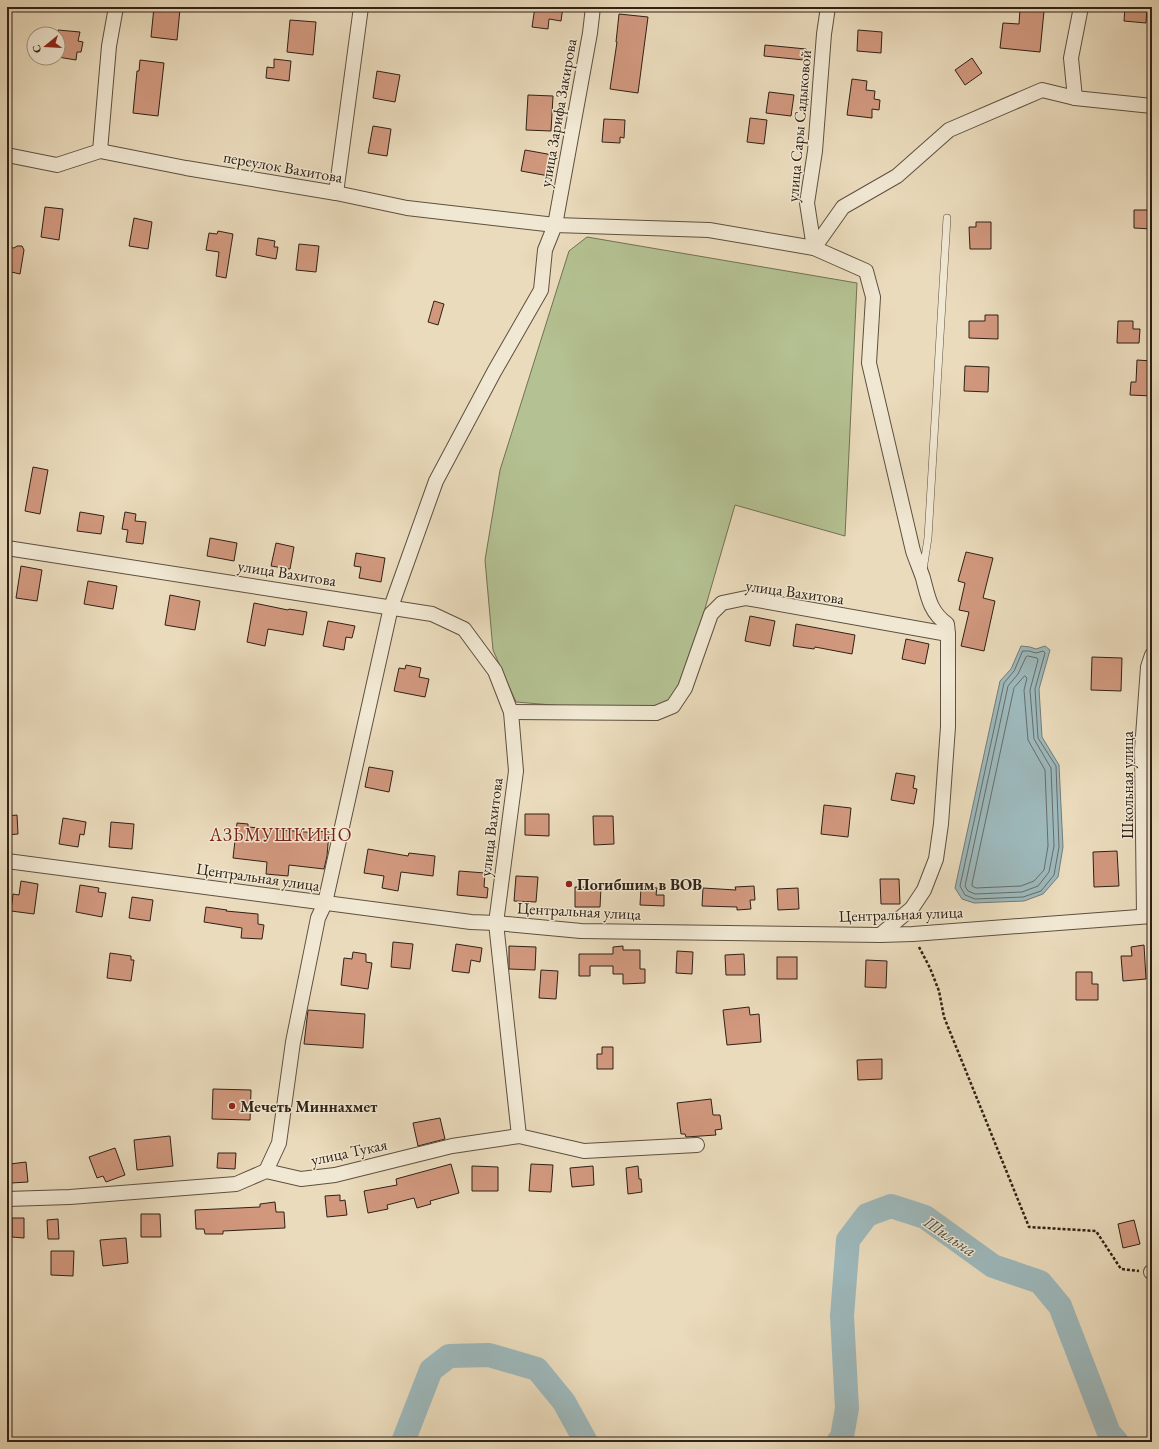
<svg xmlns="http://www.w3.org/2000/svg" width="1159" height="1449" font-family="'EB Garamond',serif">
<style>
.green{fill:#b4c192;stroke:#727154}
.water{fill:#9db8bb;stroke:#717c79}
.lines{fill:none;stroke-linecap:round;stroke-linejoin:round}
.shore{stroke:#666c68;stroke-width:1}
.river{stroke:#9db8bb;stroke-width:24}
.building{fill:#d1987e;stroke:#302116}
.service-casing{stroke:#5e5040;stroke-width:8}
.minor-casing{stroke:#5e5040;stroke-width:16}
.path{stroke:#302116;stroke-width:2.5;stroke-dasharray:3 2;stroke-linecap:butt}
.service{stroke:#f1e8d3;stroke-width:7}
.minor{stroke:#f1e8d3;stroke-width:14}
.poi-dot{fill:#8f2418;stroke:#f1e8d3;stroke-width:1.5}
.labels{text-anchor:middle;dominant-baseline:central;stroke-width:3;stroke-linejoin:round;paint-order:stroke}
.street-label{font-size:16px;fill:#302116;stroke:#f1e8d3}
.poi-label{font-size:16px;font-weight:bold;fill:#302116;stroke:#f1e8d3;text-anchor:start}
.water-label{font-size:17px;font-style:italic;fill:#514e48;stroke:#f1e8d3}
.quarter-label{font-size:18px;letter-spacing:1px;fill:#7a1f14;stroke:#f1e8d3}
</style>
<rect width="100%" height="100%" fill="#eadbbc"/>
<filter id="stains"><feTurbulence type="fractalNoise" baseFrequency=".005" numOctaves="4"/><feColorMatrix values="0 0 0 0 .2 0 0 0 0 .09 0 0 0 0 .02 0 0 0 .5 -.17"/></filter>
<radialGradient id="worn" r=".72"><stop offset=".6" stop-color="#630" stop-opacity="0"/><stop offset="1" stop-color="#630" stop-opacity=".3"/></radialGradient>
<polygon class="green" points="587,237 857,283 845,536 735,505 684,681 670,701 655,708 588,708 516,702 493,650 485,560 500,470 569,251"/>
<polygon class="water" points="1021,646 1030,647 1036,649 1045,646 1050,650 1039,689 1042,737 1059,765 1063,847 1058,877 1043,894 1024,901 974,903 962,899 955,888 1000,681 1011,669"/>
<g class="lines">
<g class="shore">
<polygon points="1023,651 1029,651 1036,653 1043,651 1045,653 1035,689 1038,738 1056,766 1059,847 1054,875 1041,891 1023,897 975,899 965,895 960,886 1004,683 1014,671"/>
<polygon points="1028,656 1037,658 1038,660 1030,690 1034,739 1051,768 1054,846 1049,872 1038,886 1022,892 975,894 968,891 965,886 1008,686 1018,674 1026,657"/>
<polygon points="1025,676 1027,678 1024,690 1028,740 1045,770 1048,846 1044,870 1034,881 1021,886 976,888 972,886 972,884 1014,688"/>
</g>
<g class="river">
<polyline points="403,1442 431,1370 449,1356 489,1355 537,1369 564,1402 586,1442"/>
<polyline points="838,1442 842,1437 847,1408 842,1316 848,1240 867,1215 891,1206 925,1217 993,1266 1040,1282 1060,1306 1109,1433 1117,1442"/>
</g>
</g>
<g class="building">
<polygon points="154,7 180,9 177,40 151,37"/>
<polygon points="535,7 563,7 561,21 549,19 548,29 532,27"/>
<polygon points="1125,7 1147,7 1146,23 1124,21"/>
<polygon points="1020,9 1044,11 1040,52 1000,48 1003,23 1019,24"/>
<polygon points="619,14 648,17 638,93 610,89 617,42 616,42"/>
<polygon points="290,20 316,22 313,55 287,52"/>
<polygon points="58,30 80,32 78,41 83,42 81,52 77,52 76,60 58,57"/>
<polygon points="858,30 882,32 881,53 857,51"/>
<polygon points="765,45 806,49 804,60 764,56"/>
<polygon points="972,58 982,73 965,85 955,70"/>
<polygon points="274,59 291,61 289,81 266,78 267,67 274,68"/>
<polygon points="140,60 164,63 158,116 133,113 137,71 139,71"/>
<polygon points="377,71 400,75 395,102 373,98"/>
<polygon points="852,79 867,81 866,90 875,91 874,99 880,100 879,110 872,109 872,118 847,115"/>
<polygon points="769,92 794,95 791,116 766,113"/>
<polygon points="528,95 553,96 551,131 526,130"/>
<polygon points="750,118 767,120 764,144 747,142"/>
<polygon points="604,119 625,120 624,138 620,137 620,143 602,142"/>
<polygon points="373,126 391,129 387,156 368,153"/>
<polygon points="525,150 553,155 549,176 521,171"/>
<polygon points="45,207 63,209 59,240 41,237"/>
<polygon points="1134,210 1152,210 1152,229 1134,228"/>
<polygon points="134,218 152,222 148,249 129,246"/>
<polygon points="976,222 991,222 991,249 970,249 969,227 976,227"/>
<polygon points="218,231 233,234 226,278 216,276 219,252 206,250 209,233 217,234"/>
<polygon points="258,238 275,241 274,247 278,247 276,259 256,255"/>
<polygon points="299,244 319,246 316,272 296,270"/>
<polygon points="17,246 22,246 24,250 20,274 7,271 7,247 14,248"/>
<polygon points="434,301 444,304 438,325 428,322"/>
<polygon points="985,315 998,315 998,339 969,338 969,321 985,321"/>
<polygon points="1118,321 1133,321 1133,329 1140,329 1139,343 1117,343"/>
<polygon points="1137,360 1152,361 1152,396 1130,395 1131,382 1136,382"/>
<polygon points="965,366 989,367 988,392 964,391"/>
<polygon points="33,467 48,470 40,514 25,511"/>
<polygon points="80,512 104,516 101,534 77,531"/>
<polygon points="125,512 136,514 135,521 146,522 143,544 126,542 128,530 122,529"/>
<polygon points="210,538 237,543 234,561 207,556"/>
<polygon points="276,543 294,547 290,569 271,566"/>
<polygon points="966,552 993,558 983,598 995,601 984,651 961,646 969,612 959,610 965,583 958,581"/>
<polygon points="356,553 385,558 381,582 359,578 361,567 354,566"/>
<polygon points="21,566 42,570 37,601 16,598"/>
<polygon points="88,581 117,586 113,609 84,604"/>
<polygon points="170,595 200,601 195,630 165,625"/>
<polygon points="254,603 288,610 289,609 307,612 303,635 268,629 265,646 247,642"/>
<polygon points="750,616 775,621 770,646 745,641"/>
<polygon points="328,621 355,626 352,638 346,637 344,650 323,646"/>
<polygon points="796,624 855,635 852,654 815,647 814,649 793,646"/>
<polygon points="906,639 929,644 925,664 902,659"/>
<polygon points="1092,657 1122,658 1121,691 1091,690"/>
<polygon points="406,665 421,668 419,677 429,679 425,697 394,691 399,668 405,669"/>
<polygon points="369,767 393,771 389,792 365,787"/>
<polygon points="896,773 915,776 913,788 917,789 914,804 891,800"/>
<polygon points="824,805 851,808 848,837 821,834"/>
<polygon points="525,814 549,814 549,836 525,835"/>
<polygon points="17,815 18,834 7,835 7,816"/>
<polygon points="593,816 613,816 614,844 594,845"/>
<polygon points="63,818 86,822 84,835 80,834 78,847 59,844"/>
<polygon points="111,822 134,824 132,849 109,847"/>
<polygon points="237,823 248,824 248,827 317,833 317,831 329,832 327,856 324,869 289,865 288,876 266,874 267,862 233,858"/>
<polygon points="368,849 408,856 409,853 435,856 433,876 401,872 398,891 382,888 384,876 364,873"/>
<polygon points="1117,851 1119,886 1094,887 1093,852"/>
<polygon points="459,871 485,873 484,887 488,888 487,898 457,895"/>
<polygon points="516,876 538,877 536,902 514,901"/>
<polygon points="880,879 899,879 900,904 881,904"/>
<polygon points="21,881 38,884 34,914 11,911 13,894 19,895"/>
<polygon points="80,885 99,888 98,892 106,893 102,917 76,912"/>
<polygon points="754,886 755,900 750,900 751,909 737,910 737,907 702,906 703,888 736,890 735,887"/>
<polygon points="575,887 601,887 600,907 575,907"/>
<polygon points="641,887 657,888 656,895 664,895 664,906 640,905"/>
<polygon points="798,888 799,909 778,910 777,889"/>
<polygon points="132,897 153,900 150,921 129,918"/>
<polygon points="206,907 227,910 226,911 258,914 258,924 264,925 262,939 241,938 242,928 204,922"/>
<polygon points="393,942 413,944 410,969 391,967"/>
<polygon points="456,944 482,948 480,962 471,960 469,973 452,971"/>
<polygon points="1144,945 1146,979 1123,981 1121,956 1132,956 1131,947"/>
<polygon points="509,946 536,947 535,970 509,969"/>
<polygon points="623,946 623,950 640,950 640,969 645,969 645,983 623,984 623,974 613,974 613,966 590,966 590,976 579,976 579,954 613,954 613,947"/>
<polygon points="677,951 693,952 692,974 676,973"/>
<polygon points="353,952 366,954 366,962 372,963 368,989 341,985 344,958 352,959"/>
<polygon points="110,953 131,956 131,960 134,960 131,981 107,978"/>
<polygon points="744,954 745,975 726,975 725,955"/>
<rect x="777" y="957" width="20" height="22"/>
<polygon points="866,960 887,961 886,988 865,987"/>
<polygon points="541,970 558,971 556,999 539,998"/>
<polygon points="1076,972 1092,972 1092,984 1098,984 1098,1000 1076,1000"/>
<polygon points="749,1007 750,1015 759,1014 761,1042 727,1045 723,1010"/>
<polygon points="308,1010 365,1014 363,1048 304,1044"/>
<polygon points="602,1047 613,1047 613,1069 597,1069 597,1054 602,1054"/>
<polygon points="882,1059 882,1079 858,1080 857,1060"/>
<polygon points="213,1089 251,1090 250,1120 212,1119"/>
<polygon points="711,1099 713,1115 720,1115 722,1129 715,1130 716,1135 686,1137 685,1134 681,1134 677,1103"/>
<polygon points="440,1118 445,1139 418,1146 413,1123"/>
<polygon points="170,1136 173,1166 137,1170 134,1140"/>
<polygon points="115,1148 125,1175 106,1182 103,1176 97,1178 89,1157"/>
<polygon points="218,1153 236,1153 235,1169 217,1168"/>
<polygon points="26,1162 28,1182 11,1183 10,1164"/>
<polygon points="451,1164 459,1193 430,1201 431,1204 417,1208 414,1198 387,1205 388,1209 368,1213 364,1191 397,1185 396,1179"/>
<polygon points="531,1164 553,1165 551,1192 529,1191"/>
<polygon points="472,1166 498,1167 498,1191 472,1191"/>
<polygon points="593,1166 594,1185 572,1187 570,1168"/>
<polygon points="638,1166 639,1179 641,1179 642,1192 628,1194 626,1168"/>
<polygon points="340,1195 340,1201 345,1200 347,1215 327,1217 325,1196"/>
<polygon points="275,1202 276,1212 284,1212 285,1228 223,1231 223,1234 205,1234 204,1229 196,1229 195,1210 260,1207 260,1204"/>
<polygon points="141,1214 160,1214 161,1237 141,1237"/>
<polygon points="12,1218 24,1218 24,1238 12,1237"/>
<polygon points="58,1219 59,1239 48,1239 47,1220"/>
<polygon points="1134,1220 1140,1244 1123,1248 1118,1224"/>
<polygon points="126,1238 128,1263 103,1266 100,1240"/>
<polygon points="51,1251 74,1251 73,1276 51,1275"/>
</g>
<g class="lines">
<g class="service-casing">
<g id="service">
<polyline points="1151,301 1152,300"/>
<polyline points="923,570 928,538 947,218"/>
</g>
</g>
<g class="minor-casing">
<g id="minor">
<path d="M828,7L824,34L815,151L807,203L814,248L866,271L873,297L869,363L913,551C916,560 920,569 923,578C928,597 930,612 947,624L948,634V727L941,824L936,859L924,890L912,908L880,935"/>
<polyline points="1075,98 1071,58 1081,7"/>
<polyline points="100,151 109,46 116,7"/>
<polyline points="7,155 57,165 100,151 186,168 336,193 407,208 555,225 590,33 593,7"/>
<polyline points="336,193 361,7"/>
<polyline points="7,548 432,614 464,629 495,671 511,712 516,771 496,923 519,1136"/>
<polyline points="511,712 656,713 673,706 685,688 711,614 722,603 746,598 948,634"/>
<polyline points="7,861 471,922 496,923 581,931 880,935 913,934 1152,916"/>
<polyline points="1144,916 1142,750 1148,667 1152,655"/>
<polyline points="266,1171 279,1143 293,1042 318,918 325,903 391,607 436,481 494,372 541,290 545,250 555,225 709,230 814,248 843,207 897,176 949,130 1042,90 1075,98 1152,106"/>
<polyline points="7,1199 70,1197 236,1184 266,1171 301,1179 335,1175 452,1146 519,1136 584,1151 697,1145"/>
<polyline points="1151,1272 1152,1272"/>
</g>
</g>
<polyline class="path" points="919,947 930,968 939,991 944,1017 1029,1227 1096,1231 1121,1269 1139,1271"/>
<use href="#service" class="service"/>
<use href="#minor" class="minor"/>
</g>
<g class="poi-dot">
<circle cx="569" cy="884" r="4"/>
<circle cx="232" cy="1106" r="4"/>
</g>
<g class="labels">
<g class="street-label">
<text transform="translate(558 113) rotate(-80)">улица Зарифа Закирова</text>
<text transform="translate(799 126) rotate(-85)">улица Сары Садыковой</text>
<text transform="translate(283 167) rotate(10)">переулок Вахитова</text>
<text transform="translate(287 573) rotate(9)">улица Вахитова</text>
<text transform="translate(795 592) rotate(8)">улица Вахитова</text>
<text transform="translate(1127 785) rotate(-90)">Школьная улица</text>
<text transform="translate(491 827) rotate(-83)">улица Вахитова</text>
<text transform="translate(258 877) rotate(8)">Центральная улица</text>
<text transform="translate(579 911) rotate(3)">Центральная улица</text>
<text transform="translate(901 914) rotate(-2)">Центральная улица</text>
<text transform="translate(349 1152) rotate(-12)">улица Тукая</text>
</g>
<g class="poi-label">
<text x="577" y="884">Погибшим в ВОВ</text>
<text x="240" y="1106">Мечеть Миннахмет</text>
</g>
<g class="water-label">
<text transform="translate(950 1236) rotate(34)">Шильна</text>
</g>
<g class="quarter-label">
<text x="281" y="834">АЗЬМУШКИНО</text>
</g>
</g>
<rect width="1159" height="1449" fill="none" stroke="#eadbbc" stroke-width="24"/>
<rect x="8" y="8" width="1143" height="1433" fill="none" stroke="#302116" stroke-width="2"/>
<rect x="12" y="12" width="1135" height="1425" fill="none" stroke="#302116"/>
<g transform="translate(46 46) rotate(252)"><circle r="19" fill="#f1e8d3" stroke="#a49887"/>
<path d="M0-3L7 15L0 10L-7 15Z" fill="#8f2418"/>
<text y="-6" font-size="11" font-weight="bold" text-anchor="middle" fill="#302116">С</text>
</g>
<rect width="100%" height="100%" filter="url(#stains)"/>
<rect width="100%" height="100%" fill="url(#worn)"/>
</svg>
